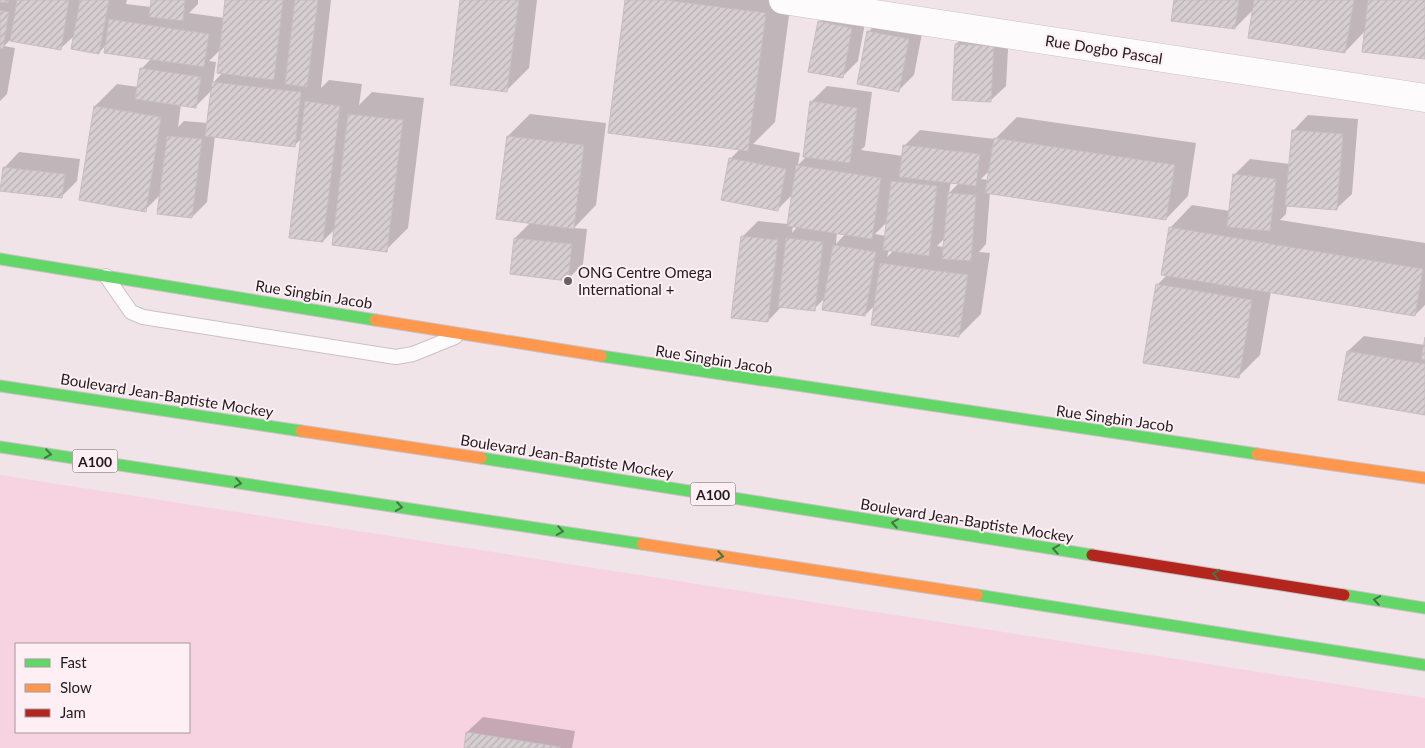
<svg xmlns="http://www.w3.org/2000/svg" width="1425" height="748" font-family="Lato,sans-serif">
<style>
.green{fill:#f7d2e1;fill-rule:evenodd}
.shadow{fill:#0003;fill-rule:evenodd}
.building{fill:url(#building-hatch);stroke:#c6bec0}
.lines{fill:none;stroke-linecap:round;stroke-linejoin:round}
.lane-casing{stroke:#cbc1c5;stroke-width:16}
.street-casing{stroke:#cbc1c5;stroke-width:29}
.fast-casing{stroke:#cbc1c5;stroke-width:13}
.slow-casing{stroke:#cbc1c5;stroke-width:13}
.jam-casing{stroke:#cbc1c5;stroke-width:13}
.lane{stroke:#fdfbfc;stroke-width:14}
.street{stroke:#fdfbfc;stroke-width:28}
.fast{stroke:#63d668;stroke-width:11}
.slow{stroke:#ff974d;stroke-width:11}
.jam{stroke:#b3261e;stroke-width:11}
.oneway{stroke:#427842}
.poi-dot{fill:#696163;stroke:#fdeff4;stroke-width:2}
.labels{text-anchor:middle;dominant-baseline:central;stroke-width:4;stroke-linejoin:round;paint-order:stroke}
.shield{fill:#fdeff4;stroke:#635a5d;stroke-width:1}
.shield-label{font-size:14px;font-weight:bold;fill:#211a1c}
.street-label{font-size:15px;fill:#211a1c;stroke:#fdeff4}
.poi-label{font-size:15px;fill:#211a1c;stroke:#fdeff4;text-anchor:start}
</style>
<defs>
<pattern id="building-hatch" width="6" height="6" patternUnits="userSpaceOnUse" patternTransform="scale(1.25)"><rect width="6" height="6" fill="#d6ced0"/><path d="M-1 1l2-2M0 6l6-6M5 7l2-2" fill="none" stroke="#b7b0b2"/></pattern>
</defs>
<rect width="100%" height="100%" fill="#f0e4e8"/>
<path class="green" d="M0,475L1425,698V748H0ZM16,644H189V732H16Z"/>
<g class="shadow">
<path d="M0,0H127L126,4L151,7L152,0H198V4L189,13L225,18L227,0H331L321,88L329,80L362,84L359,105L372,92L424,98L408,228L386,250L336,228L323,241L302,138L294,146L215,136L207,202L192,217L161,194L145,210L80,199L95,106L117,84L138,87L141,69L152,58L106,45L99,53L75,35L60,49L10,40L4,46L15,48L7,94L0,101ZM221,49L223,72L213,83L216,62L209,61ZM212,90L208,123L184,121L178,127L181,104L196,106Z"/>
<polygon points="462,0 537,0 529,68 507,90"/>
<path d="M627,0H791L775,122L753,144L800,153L798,165L807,156L811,102L827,86L872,92L865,146L861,150L903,156L905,145L920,130L995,139L1017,117L1196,143L1188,196L1166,219L990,192L986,244L979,252L990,253L981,314L959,336L875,305L865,315L825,298L814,309L782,306L768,321L743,236L758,221L788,224L793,194L777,210L730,159L740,149ZM990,170L989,180L981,179ZM951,181L960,182L949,193ZM888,221L886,236L875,234ZM793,226H798L792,233ZM837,232L846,233L836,244ZM945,238L944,247L937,246ZM889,250H894L887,257Z"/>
<polygon points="1175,0 1425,0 1425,58 1365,31 1345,52 1254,9 1235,28"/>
<polygon points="835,6 867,12 858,61 842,77 819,22"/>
<polygon points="884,16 924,23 914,75 899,90 868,32"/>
<polygon points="972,29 1009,31 1006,86 990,101 956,44"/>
<polygon points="530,114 606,123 596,205 574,228 587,229 583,264 567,280 511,273 515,238 531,222 508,136"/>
<polygon points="1308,115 1358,119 1352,194 1336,209 1287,205 1286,214 1280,220 1425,243 1425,305 1415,315 1271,291 1260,355 1238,377 1157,285 1168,274 1170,228 1192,205 1230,211 1234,175 1250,159 1290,164 1293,131"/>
<polygon points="19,152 80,159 77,181 61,197 4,168"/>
<polygon points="1364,336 1425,345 1425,413 1348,351"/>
<polygon points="483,717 575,731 572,748 465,748 467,732"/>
</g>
<g class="building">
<polygon points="0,0 9,0 8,3 0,2"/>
<polygon points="17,0 69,0 61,50 10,41"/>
<polygon points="80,0 109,0 99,54 71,49"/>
<polygon points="151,0 185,0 183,21 149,17"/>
<polygon points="225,0 283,0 274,80 217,73"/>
<polygon points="295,0 318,0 307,87 285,84"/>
<polygon points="460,0 519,0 507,92 450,85"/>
<polygon points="625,0 665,0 766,13 748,151 608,133"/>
<polygon points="1174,0 1239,0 1235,29 1171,21"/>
<polygon points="1254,0 1354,0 1345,53 1248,38"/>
<polygon points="1368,0 1425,0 1425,59 1362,52"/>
<polygon points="0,10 9,12 3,49 0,48"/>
<polygon points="109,19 209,34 204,67 104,53"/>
<polygon points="818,21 852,28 843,78 808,72"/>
<polygon points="867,31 909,39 899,92 857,84"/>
<polygon points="955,44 994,46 991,102 952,100"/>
<polygon points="140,68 201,77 196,108 135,99"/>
<polygon points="212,82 301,92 295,147 205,136"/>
<polygon points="305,101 340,106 323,242 289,238"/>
<polygon points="810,101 857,108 850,163 803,157"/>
<polygon points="94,106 161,117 146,212 79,200"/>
<polygon points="348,114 403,120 387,252 332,245"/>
<polygon points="1292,130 1343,134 1337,210 1285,206"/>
<polygon points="167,136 202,139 192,218 157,214"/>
<polygon points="507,136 584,145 574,229 496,219"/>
<polygon points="994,138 1175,165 1166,220 985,193"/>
<polygon points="903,145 980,154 976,186 899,177"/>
<polygon points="729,158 786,169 778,211 721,200"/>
<polygon points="796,165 881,178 872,239 787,226"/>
<polygon points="3,167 65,174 62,198 0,191"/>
<polygon points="1233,174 1276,179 1270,231 1227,227"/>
<polygon points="891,181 937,186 929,256 883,250"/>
<polygon points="948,193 976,195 971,261 942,259"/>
<polygon points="1169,227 1423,269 1415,316 1161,275"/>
<polygon points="741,236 778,240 768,322 731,318"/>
<polygon points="514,238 572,244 568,281 510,274"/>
<polygon points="786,238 823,242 815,311 778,307"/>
<polygon points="833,245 876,252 865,316 822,310"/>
<polygon points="880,263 968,275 959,337 871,325"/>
<polygon points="1156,284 1252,300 1239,378 1143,363"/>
<polygon points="1425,337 1425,360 1421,359"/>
<polygon points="1347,351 1425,364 1425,415 1338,400"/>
<polygon points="466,732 560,747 560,748 464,748"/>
</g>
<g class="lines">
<g class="lane-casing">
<polyline id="lane" points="106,276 131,312 143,317 396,357 413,354 455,337"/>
</g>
<g class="street-casing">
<polyline id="street" points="783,0 1425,98"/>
</g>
<g class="fast-casing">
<g id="fast">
<polyline points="0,259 375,320"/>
<polyline points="601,356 1257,454"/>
<polyline points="0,386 301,431"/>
<polyline points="0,447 642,544"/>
<polyline points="481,458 1092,555"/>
<polyline points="977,595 1425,665"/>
<polyline points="1344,595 1425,608"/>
</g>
</g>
<g class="slow-casing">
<g id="slow">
<polyline points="375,320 601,356"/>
<polyline points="301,431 481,458"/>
<polyline points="1257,454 1425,478"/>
<polyline points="642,544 977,595"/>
</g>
</g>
<g class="jam-casing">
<polyline id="jam" points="1092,555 1344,595"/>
</g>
<use href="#lane" class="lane"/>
<use href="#street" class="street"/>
<use href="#fast" class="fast"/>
<use href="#slow" class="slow"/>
<use href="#jam" class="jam"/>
</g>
<defs><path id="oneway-chevron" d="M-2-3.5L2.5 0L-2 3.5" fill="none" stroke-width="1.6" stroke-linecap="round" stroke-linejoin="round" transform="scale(1.25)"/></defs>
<g class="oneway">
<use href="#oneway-chevron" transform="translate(48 454) rotate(8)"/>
<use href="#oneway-chevron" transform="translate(238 483) rotate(9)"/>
<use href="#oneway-chevron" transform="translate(399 507) rotate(9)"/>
<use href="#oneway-chevron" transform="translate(895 523) rotate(-171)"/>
<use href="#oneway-chevron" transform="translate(560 531) rotate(9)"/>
<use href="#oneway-chevron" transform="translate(1056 549) rotate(-171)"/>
<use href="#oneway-chevron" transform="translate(720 556) rotate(9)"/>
<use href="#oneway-chevron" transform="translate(1216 574) rotate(-171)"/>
<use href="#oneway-chevron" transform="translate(1377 600) rotate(-171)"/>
</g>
<circle class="poi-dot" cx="568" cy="281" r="5"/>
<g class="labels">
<g class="shield">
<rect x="72.5" y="449.5" width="45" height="23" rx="4"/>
<rect x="690.5" y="482.5" width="45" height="23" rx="4"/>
</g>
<g class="shield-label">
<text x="95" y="461">A100</text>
<text x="713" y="494">A100</text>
</g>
<g class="street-label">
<text transform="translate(1104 49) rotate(9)">Rue Dogbo Pascal</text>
<text transform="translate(314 294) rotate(9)">Rue Singbin Jacob</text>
<text transform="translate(714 359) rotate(9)">Rue Singbin Jacob</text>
<text transform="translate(167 395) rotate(9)">Boulevard Jean-Baptiste Mockey</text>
<text transform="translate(1115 418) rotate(8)">Rue Singbin Jacob</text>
<text transform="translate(567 456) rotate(9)">Boulevard Jean-Baptiste Mockey</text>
<text transform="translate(967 520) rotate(9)">Boulevard Jean-Baptiste Mockey</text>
</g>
<g class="poi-label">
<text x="578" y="272">ONG Centre Omega<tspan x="578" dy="17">International +</tspan></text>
</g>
</g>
<rect x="15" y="643" width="175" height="90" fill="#fdeff4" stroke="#a59a9e"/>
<rect x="25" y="659" width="25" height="8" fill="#63d668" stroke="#a59a9e"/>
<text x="60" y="668" font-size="15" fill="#211a1c">Fast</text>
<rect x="25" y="684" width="25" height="8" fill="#ff974d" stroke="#a59a9e"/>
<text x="60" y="693" font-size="15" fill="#211a1c">Slow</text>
<rect x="25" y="709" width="25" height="8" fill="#b3261e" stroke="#a59a9e"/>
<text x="60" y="718" font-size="15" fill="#211a1c">Jam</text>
</svg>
